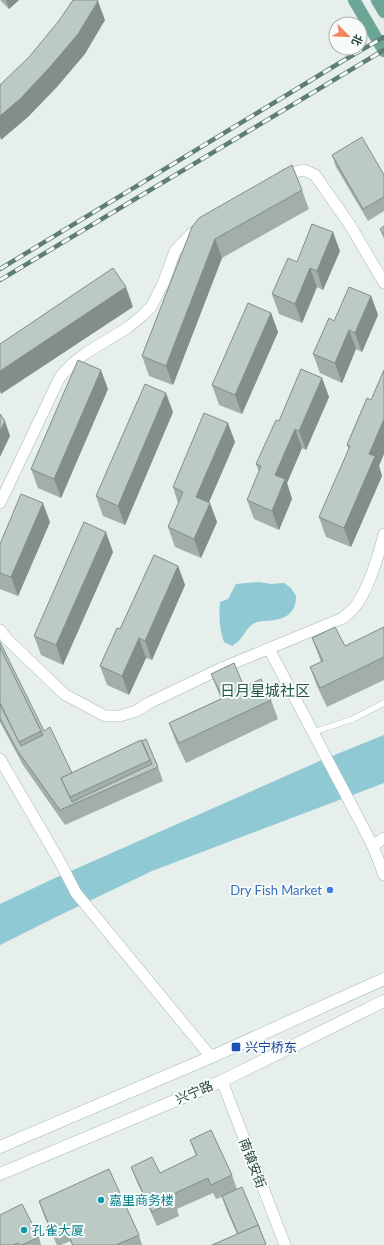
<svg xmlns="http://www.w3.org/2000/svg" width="384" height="1245" font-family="Lato,'Noto Sans SC',sans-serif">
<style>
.water{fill:#8ec9d4}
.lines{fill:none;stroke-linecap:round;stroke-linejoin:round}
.lane-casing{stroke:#a8b8b2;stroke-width:6}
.street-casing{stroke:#a8b8b2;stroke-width:12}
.secondary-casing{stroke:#a4bbb3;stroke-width:13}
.primary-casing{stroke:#c2cac8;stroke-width:13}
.lane{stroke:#fff;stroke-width:5.5}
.street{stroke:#fff;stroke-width:11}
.secondary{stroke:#fff;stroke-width:12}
.primary{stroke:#6aa596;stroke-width:12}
.rail-casing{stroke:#5f7d75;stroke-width:4.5}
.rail{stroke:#f7fbf9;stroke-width:3;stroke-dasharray:9;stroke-linecap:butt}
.wall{fill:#a1aea9}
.shaded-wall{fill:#838d89}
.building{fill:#bbcac4;stroke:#838d89}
.shop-dot{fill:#3f7fe0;stroke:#f7fbf9;stroke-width:1.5}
.transit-dot{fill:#1a4fb4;stroke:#f7fbf9;stroke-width:1.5}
.culture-dot{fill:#0f9aa8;stroke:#f7fbf9;stroke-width:1.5}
.labels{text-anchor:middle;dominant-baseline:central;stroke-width:4;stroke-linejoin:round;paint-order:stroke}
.shop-label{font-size:13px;fill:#366cbe;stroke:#f7fbf9;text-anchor:end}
.transit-label{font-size:13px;fill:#164399;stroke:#f7fbf9;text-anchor:start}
.street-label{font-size:13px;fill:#24423a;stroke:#f7fbf9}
.culture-label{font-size:13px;fill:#0d838f;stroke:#f7fbf9;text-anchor:start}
.quarter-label{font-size:15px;fill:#1f5548;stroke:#f7fbf9}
</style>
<rect width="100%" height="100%" fill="#e6efeb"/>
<g class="water">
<path d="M259,582L271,584L284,583L291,588L296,596C296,615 284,619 268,621C263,621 257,621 253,624C244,630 244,639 232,646L224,642C219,628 219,616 220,602L228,599L236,584Z"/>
<polygon points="384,735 384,783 152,871 58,916 0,945 0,904 55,878 322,760"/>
</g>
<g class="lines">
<g class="lane-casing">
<polyline id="lane" points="314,732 353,719 384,703"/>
</g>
<g class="street-casing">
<g id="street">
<polyline points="281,178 286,174 304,170 315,175 350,225 384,283"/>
<polyline points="0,503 60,377 73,363 86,353 127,328 143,315 151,307 163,284 175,251 190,235 200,228"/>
<path d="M0,630L7,639L64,694L105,716H120L136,711L149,703L224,667L343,618C346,615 350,612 353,609C367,594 379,555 384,534"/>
<polyline points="269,649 373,846"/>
<polyline points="0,759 60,862 76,893 211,1057"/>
<polyline points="384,838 373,846 384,875"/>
<polyline points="222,1081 285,1245"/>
</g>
</g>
<g class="secondary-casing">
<g id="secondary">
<polyline points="0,1147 211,1057 384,979"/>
<polyline points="0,1174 222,1081 384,1001"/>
</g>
</g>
<g class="primary-casing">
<g id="primary">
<polyline points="354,0 384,51"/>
<polyline points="377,0 384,12"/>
</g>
</g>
<use href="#lane" class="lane"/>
<use href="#street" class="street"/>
<use href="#secondary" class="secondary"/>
<use href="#primary" class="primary"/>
<g class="rail-casing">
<g id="rail">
<polyline points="0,269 341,62 384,37"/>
<polyline points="0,280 384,50"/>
</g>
</g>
<use href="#rail" class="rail"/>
</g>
<g class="wall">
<polygon points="0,0 19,0 9,9"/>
<polygon points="332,155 384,175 384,211 368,221 336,167"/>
<polygon points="302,190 309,209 222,258 173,385 149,376 142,356 192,227"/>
<polygon points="384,226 384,239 380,229"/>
<polygon points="340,251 323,290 317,287 302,323 279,314 272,294 297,262"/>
<polygon points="371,296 378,315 362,352 356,349 342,383 320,373 313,354 334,321"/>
<polygon points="271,313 278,332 242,414 219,405 212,385"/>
<polygon points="322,378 329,397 306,450 302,448 287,483 292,499 279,530 254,519 247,500 259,472 256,464 279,421"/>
<polygon points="108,389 61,498 38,488 31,469"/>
<polygon points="367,398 379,466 382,476 351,547 326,537 319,517 349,450 347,445"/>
<polygon points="173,412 125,525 103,516 96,496"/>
<polygon points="235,442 209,502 217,522 201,558 175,547 168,527 178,503 173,487"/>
<polygon points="50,522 18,596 0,589 0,544"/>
<polygon points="113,552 63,665 41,655 34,636"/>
<polygon points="178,566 185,585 152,660 146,658 129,695 107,685 100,666 120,629"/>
<polygon points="384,627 384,680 327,707 317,686 310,667 321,662 312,638 345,646"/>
<polygon points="0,642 44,731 72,773 141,740 158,767 163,781 65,825 23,765 0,722"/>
<polygon points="211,674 244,687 271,700 278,719 186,763 176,742 169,723 221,699"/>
<polygon points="190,1140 232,1175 237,1189 260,1229 266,1245 212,1245 237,1234 227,1211 222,1197 216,1199 213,1193 177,1209 179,1216 157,1226 137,1182 131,1167 160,1173 196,1156"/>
<polygon points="39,1201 139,1235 142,1245 72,1245 70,1241 61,1245 57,1245 44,1216"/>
<polygon points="39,1237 41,1245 0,1245"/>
</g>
<g class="shaded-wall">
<polygon points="6,0 19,0 9,9"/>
<polygon points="98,1 105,20 85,54 57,87 28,117 1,140 0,136 0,116"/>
<polygon points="333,232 340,251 323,290 317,271"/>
<polygon points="215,239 222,258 173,385 166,366"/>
<polygon points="310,268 317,287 302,323 295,304"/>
<polygon points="126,287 133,307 1,394 0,391 0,371"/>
<polygon points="371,296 378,315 362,352 355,333"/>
<polygon points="271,313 278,332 242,414 235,395"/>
<polygon points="349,330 356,349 342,383 335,363"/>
<polygon points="101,370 108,389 61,498 54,479"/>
<polygon points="322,378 329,397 306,450 299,431"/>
<polygon points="166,393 173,412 125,525 118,506"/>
<polygon points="384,419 384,454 379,466 382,476 351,547 344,528 369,454"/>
<polygon points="5,421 10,436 0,457 0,431"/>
<polygon points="228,423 235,442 203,516 196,497"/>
<polygon points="295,429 302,448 287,483 292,499 279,530 272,511 275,475"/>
<polygon points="43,503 50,522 18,596 11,577"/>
<polygon points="210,503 217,522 201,558 194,539"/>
<polygon points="106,532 113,552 63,665 56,645"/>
<polygon points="178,566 185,585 152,660 145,641"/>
<polygon points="139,638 146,658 129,695 122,676"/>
</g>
<g class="building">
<polygon points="73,0 97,0 98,1 78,34 50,67 21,98 0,116 0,85 29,57 58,22"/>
<polygon points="362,137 384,175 384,197 363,209 332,155"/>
<polygon points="292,165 302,190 215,239 166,366 142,356 192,227 199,218"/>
<polygon points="312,224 333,232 317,271 310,268 295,304 272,294 288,258 297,262"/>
<polygon points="384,226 384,235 380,229"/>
<polygon points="113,268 126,287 0,371 0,344"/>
<polygon points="349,287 371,296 355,333 349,330 335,363 313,354 329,318 334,321"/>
<polygon points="248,303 271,313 235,395 212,385"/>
<polygon points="78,360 101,370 54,479 31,469"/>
<polygon points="301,369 322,378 299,431 295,429 275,475 285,479 272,511 247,500 261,466 256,464 276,420 279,421"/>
<polygon points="384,370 384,419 369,454 375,456 344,528 319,517 350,446 347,445 367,398 371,400"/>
<polygon points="145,384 166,393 118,506 96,496"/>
<polygon points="204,413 228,423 196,497 210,503 194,539 168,527 183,492 173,487"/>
<polygon points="0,414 5,421 0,431"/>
<polygon points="21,494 43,503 11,577 0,573 0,544"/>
<polygon points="84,522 106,532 56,645 34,636"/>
<polygon points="154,555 178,566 145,641 139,638 122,676 100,666 117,628 120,629"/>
<polygon points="335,627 345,646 384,627 384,657 320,688 310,667 323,661 312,638"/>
<polygon points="0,642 44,731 50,727 72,773 61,778 72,802 152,764 142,741 146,739 158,767 60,810 17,750 0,718 0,704 21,746 43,735 0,648"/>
<polygon points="0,647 41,731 19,742 0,703"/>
<polygon points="234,663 244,687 261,679 271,700 179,743 169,723 223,698 211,674"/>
<polygon points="141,740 150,760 70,797 61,778"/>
<polygon points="211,1130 232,1175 211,1185 208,1178 171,1195 174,1201 152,1212 131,1167 152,1157 160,1173 197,1155 190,1140"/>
<polygon points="109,1169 139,1235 116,1245 73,1245 64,1226 52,1232 39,1201"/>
<polygon points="242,1187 260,1229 259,1230 258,1225 238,1234 222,1196"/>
<polygon points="22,1204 39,1237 22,1245 19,1245 18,1243 13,1245 0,1245 0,1215"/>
<polygon points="258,1225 266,1244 264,1245 212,1245"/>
</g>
<circle class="shop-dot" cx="330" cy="890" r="4"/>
<rect class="transit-dot" x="231" y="1042" width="10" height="10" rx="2"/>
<g class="culture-dot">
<circle cx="101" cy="1200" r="4"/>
<circle cx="24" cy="1230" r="4"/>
</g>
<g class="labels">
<g class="shop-label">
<text x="322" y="890">Dry Fish Market</text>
</g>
<g class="transit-label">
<text x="245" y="1047">兴宁桥东</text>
</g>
<g class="street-label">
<text transform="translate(194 1092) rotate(-23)">兴宁路</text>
<text transform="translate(253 1163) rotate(69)">南镇安街</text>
</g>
<g class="culture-label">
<text x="109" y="1200">嘉里商务楼</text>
<text x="32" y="1230">孔雀大厦</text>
</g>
<g class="quarter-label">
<text x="265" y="690">日月星城社区</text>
</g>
</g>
<g transform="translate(348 36) rotate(114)"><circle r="19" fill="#f7fbf9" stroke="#a3b1ad"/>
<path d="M0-3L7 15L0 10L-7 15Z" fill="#f4845f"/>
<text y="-6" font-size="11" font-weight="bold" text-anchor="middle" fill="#24423a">北</text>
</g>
</svg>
